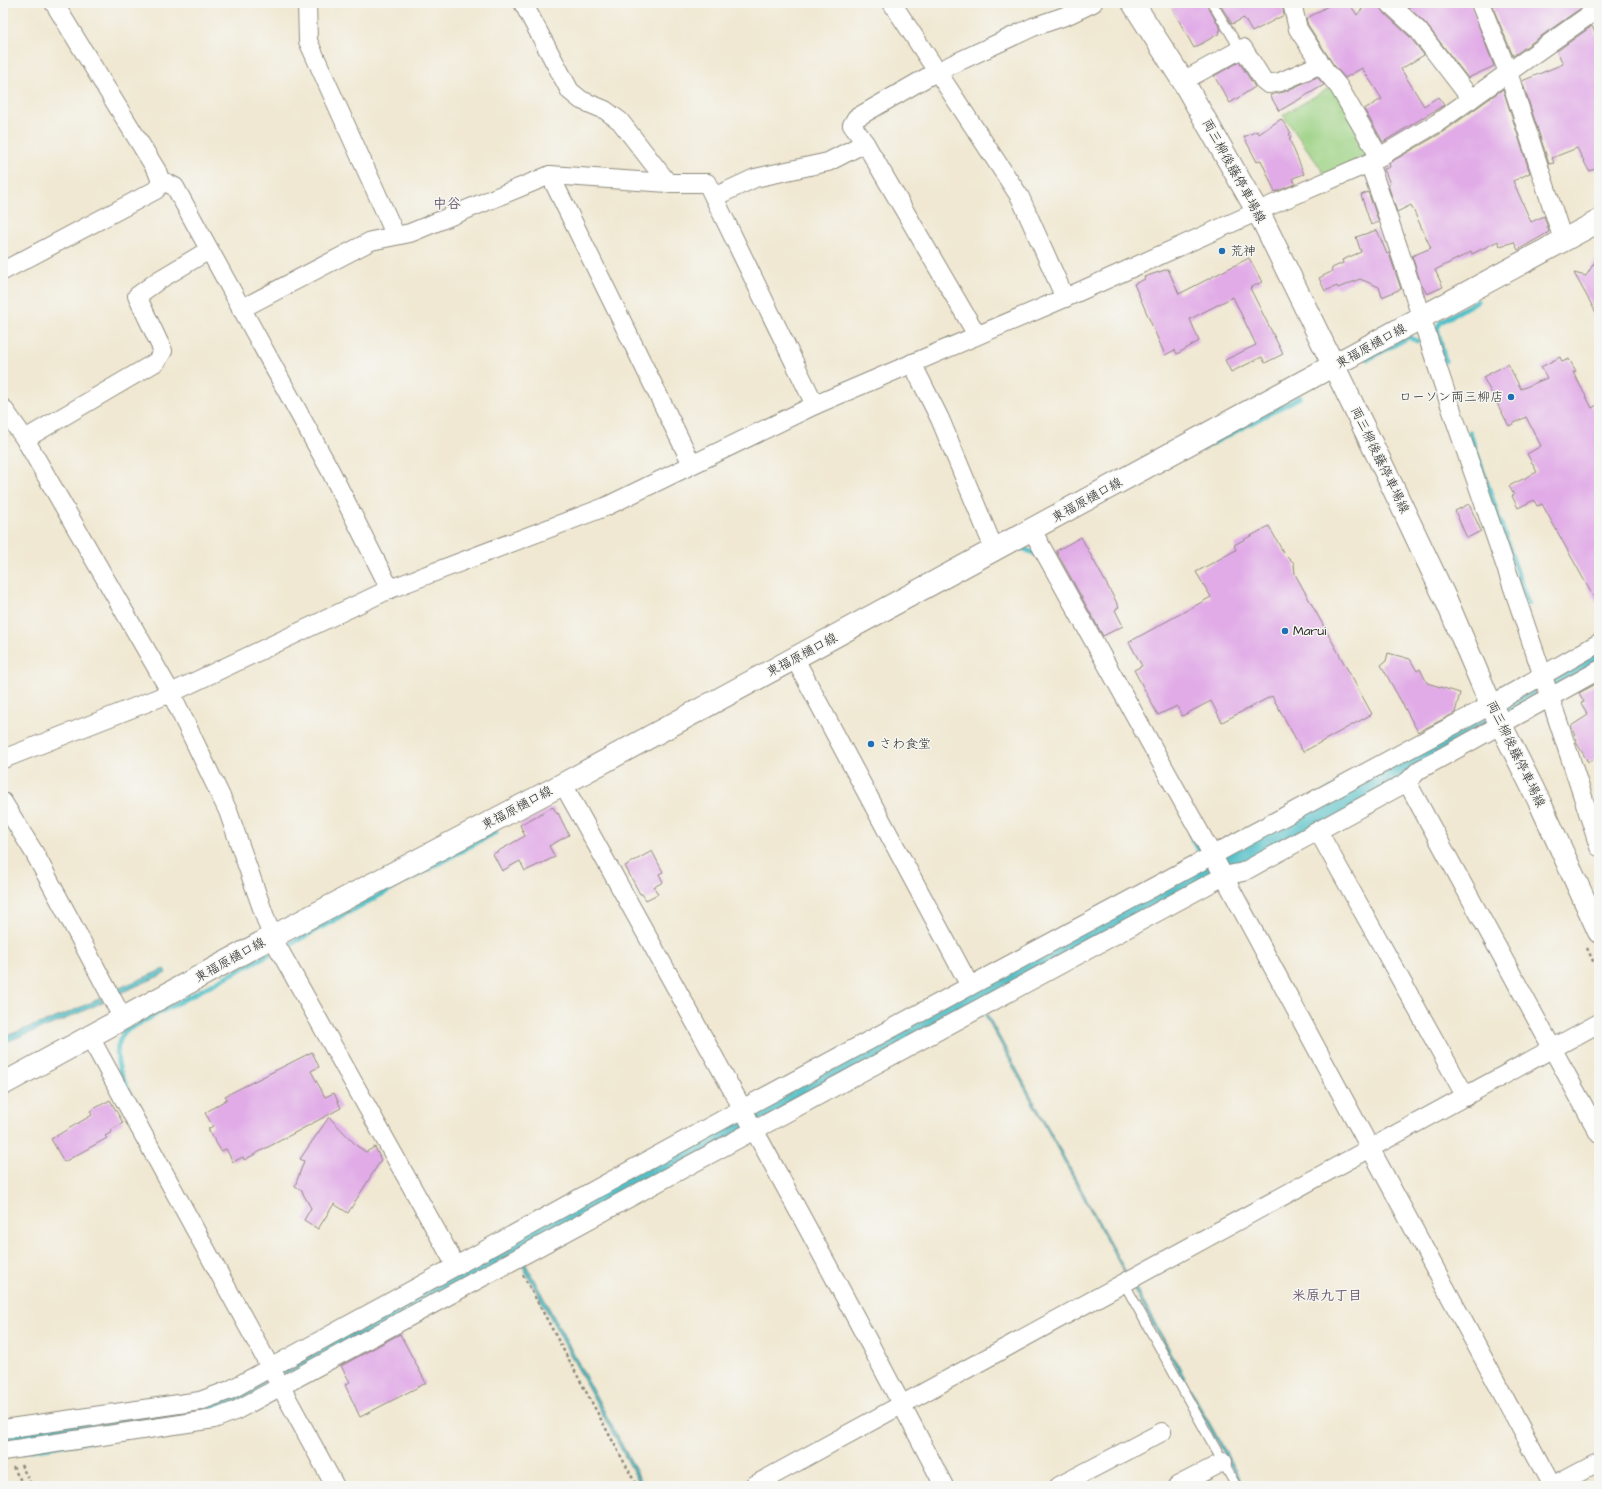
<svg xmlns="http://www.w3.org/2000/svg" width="1602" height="1489" font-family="'Architects Daughter','Klee One',sans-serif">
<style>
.green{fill:#9dd284;stroke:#647e58}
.water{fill:#52c0c8;stroke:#3e767a}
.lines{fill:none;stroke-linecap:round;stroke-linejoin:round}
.stream{stroke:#52c0c8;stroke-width:5}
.river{stroke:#52c0c8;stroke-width:31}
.building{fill:#e1abe7}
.lane-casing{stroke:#8e8a7e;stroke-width:11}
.street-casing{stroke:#8e8a7e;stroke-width:20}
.secondary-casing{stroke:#8e8a7e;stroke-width:24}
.path{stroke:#8e8a7e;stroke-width:2.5;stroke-dasharray:3 3;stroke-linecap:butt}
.lane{stroke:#fff;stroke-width:9}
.street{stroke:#fff;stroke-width:18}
.secondary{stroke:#fff;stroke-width:22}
.poi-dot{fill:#1f6fb2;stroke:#f6f6f2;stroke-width:1.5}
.labels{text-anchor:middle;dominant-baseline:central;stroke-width:3;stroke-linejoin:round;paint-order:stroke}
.street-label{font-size:13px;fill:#2b2b2b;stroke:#f6f6f2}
.poi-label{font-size:13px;fill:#2b2b2b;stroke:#f6f6f2;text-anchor:start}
.neighbourhood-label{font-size:14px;font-weight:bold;fill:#6b586d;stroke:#f6f6f2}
</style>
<rect width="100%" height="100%" fill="#f6f6f2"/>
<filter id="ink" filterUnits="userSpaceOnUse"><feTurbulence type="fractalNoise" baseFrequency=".025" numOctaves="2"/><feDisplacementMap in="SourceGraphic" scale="8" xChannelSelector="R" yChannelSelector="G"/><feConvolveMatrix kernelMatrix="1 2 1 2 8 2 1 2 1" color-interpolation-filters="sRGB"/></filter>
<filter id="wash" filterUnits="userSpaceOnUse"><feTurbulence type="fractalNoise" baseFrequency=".012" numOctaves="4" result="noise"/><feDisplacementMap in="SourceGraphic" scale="16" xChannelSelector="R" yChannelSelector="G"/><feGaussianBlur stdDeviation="0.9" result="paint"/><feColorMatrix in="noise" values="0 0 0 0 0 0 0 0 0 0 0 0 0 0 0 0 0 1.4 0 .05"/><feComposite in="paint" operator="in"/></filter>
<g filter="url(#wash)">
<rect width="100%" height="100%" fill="#f0e8d2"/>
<polygon class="green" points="1334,85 1373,152 1326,176 1283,115"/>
<g class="water">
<polygon points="164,969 166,973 118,994 115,990"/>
<polygon points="101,998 103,1002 61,1021 3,1043 3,1037 61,1016"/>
<polygon points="986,1012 1127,1274 1126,1276 984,1013"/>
<polygon points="524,1261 644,1486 641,1486 521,1263"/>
<polygon points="1133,1288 1136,1288 1244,1486 1241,1486"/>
</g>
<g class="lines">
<g class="stream">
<polyline points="1368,359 1409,337 1417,341"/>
<polyline points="1445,361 1437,328 1441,322 1477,301"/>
<polyline points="1470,433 1528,604"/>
<polyline points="1202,449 1300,397"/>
<polyline points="1016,549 1020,547 1040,556"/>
<polyline points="1191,835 1200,852"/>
<polyline points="292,943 496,832"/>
<path d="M147,1123C133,1097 103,1060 125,1031L269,954"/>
</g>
<polyline class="river" points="3,1441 216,1409 402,1310 1212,870 1599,657"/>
</g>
<g id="blocks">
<g class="building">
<polygon points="1169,3 1206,3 1221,30 1219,31 1220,33 1194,48"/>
<polygon points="1219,3 1282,3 1284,15 1252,32 1244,18 1232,24"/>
<polygon points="1333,3 1349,3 1357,15 1367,3 1379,3 1382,11 1410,37 1424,55 1401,69 1424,106 1438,97 1444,105 1383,142 1364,109 1382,99 1362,68 1345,78 1333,64 1308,25 1306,19"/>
<polygon points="1404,3 1470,3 1494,66 1468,78 1426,24"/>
<polygon points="1491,3 1588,3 1513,56"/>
<polygon points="1592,26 1596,35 1599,33 1599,168 1589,171 1577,148 1552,158 1554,163 1549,164 1522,81 1563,64 1557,51"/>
<polygon points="1239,62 1255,87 1230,103 1214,76"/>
<polygon points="1317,77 1324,85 1279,111 1270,95 1284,92"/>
<polygon points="1503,89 1530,173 1513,181 1531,222 1544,216 1549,232 1518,250 1514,242 1500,246 1498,241 1472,254 1471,252 1435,270 1443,287 1427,294 1421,284 1412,256 1431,248 1411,205 1397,212 1388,185 1390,184 1384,169 1390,167 1389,163 1443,132"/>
<polygon points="1281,119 1291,133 1289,134 1291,137 1289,138 1304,174 1293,178 1295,184 1275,192 1261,160 1257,162 1244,137 1257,131 1259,134"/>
<polygon points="1368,192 1379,222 1371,225 1361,195"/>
<polygon points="1377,230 1387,254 1389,253 1401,289 1382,297 1379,287 1360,279 1338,288 1337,286 1325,291 1319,278 1331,272 1332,268 1343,263 1342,260 1361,252 1356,237"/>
<polygon points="1599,255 1599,318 1574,273 1586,276"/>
<polygon points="1249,258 1262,282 1250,288 1283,354 1265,363 1262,357 1231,372 1225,360 1256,345 1233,297 1190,319 1199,341 1177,354 1175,350 1165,355 1134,284 1145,279 1144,277 1168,269 1179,294"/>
<polygon points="1560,357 1562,362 1569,359 1576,371 1573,372 1592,408 1599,404 1599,607 1542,504 1537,506 1534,500 1518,508 1512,496 1514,495 1509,486 1537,472 1527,454 1541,446 1526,417 1509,426 1483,377 1508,364 1521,389 1547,378 1541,367"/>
<polygon points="1469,504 1481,531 1467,538 1455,511"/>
<polygon points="1269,526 1283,552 1294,563 1295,574 1372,714 1303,752 1272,696 1222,722 1211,701 1182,716 1177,706 1158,715 1134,670 1142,666 1129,642 1211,597 1196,572 1236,550 1234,545"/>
<polygon points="1081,537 1119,607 1115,610 1123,626 1103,636 1056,551"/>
<polygon points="1388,653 1410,659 1417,671 1420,669 1427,683 1460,693 1455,713 1418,732 1381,665 1386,661"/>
<polygon points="1596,684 1599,690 1599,757 1588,762 1576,742 1577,740 1571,726 1588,715 1581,703 1584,702 1579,693"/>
<polygon points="553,807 557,814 558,813 569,835 549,846 555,857 525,871 520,861 502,871 493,854 525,836 520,825"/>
<polygon points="652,851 663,872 659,874 663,882 654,887 658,894 646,900 642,894 640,894 625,866"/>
<polygon points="312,1052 319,1067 311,1071 325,1097 334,1093 341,1108 244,1160 243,1157 233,1162 226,1149 221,1151 208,1129 213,1126 205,1113 227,1099 225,1096"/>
<polygon points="110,1100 123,1123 111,1130 112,1132 105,1136 107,1138 64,1162 51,1139 92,1115 90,1111"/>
<polygon points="329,1117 357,1146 366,1152 375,1147 381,1160 348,1213 334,1204 318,1229 304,1220 311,1208 301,1190 295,1186 304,1161 300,1159"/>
<polygon points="400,1334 426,1383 360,1417 345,1385 350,1382 341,1366"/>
</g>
</g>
</g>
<g filter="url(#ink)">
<use href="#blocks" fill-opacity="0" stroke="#8e8a7e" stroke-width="1"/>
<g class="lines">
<g class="lane-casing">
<g id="lane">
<polyline points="1212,3 1235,41 1237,51"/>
<polyline points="1124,1283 1236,1486"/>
</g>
</g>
<g class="street-casing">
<g id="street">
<polyline points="307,3 308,41 395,234"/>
<polyline points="523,3 570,91 581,100 605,110 620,121 668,183"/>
<polyline points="892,3 1020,197 1065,298"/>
<polyline points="1292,3 1298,29 1325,70 1339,87 1380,158"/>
<polyline points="1389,3 1418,30 1471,99"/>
<polyline points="1480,3 1508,72 1563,240"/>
<polyline points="1183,81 1243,48 1263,80 1268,84 1280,82 1321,64"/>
<path d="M1369,163C1399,245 1424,328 1452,411C1502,556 1553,701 1599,847"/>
<polyline points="550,175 692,464"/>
<polyline points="161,182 167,183 175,187 330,470 390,589"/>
<polyline points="714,197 755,178 828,162 865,143"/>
<polyline points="3,271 156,190 161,182 157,171 54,3"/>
<polyline points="241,309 371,241 410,233 550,175 668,183 707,183 815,405"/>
<polyline points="977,335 865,143 852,125 856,118 936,72 1033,27 1068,15 1093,3"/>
<polyline points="912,363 940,419 995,551"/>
<polyline points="3,408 25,439 171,693 228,811 272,937 456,1266"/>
<polyline points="25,439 156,362 163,351 137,296 159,280 209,250"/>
<polyline points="1032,530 1213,856 1552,1486"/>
<polyline points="795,659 970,986"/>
<polyline points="3,759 171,693 390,589 605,507 815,405 1065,298 1274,204 1369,163 1437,123 1599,8"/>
<polyline points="1407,782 1599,1134"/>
<path d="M563,784C692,1017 822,1249 944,1486"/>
<polyline points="3,802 35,854 123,1019"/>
<polyline points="1318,831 1466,1097"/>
<polyline points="90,1037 335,1486"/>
<polyline points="3,1429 200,1401 230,1390 742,1109 1491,705 1599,643"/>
<polyline points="3,1451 214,1419 237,1410 1224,876 1243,872 1407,782 1419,770 1599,670"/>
<polyline points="753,1486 1599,1023"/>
<polyline points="1059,1486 1162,1432"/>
<polyline points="1177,1486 1223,1462"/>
<polyline points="1552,1486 1599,1461"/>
</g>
</g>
<g class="secondary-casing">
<g id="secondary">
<polyline points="1133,3 1183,81 1264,223 1387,475 1447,602 1491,705 1540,803 1599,932"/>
<polyline points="3,1084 272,937 563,784 1599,221"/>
</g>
</g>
<g class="path">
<polyline points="1587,948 1599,974"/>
<polyline points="523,1275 637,1486"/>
<polyline points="21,1465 32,1486"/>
<polyline points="13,1467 24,1486"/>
</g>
<use href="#lane" class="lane"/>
<use href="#street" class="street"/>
<use href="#secondary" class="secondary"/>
</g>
</g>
<g class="poi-dot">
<circle cx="1222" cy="251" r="4"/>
<circle cx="1511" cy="397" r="4"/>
<circle cx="1285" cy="631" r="4"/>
<circle cx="871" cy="744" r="4"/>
</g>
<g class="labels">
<g class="street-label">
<text transform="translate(1234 171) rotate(61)">両三柳後藤停車場線</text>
<text transform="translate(1371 346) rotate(-29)">東福原樋口線</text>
<text transform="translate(1380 460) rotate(64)">両三柳後藤停車場線</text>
<text transform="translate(1087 500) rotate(-29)">東福原樋口線</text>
<text transform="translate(802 655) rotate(-28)">東福原樋口線</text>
<text transform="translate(1516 754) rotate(64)">両三柳後藤停車場線</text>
<text transform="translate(517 808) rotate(-28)">東福原樋口線</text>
<text transform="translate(230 960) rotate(-29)">東福原樋口線</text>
</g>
<g class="poi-label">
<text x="1230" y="251">荒神</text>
<text x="1503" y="397" text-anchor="end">ローソン両三柳店</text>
<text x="1293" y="631">Marui</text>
<text x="879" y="744">さわ食堂</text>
</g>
<g class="neighbourhood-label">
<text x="447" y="204">中谷</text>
<text x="1327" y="1296">米原九丁目</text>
</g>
</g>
<rect width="1602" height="1489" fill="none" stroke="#f6f6f2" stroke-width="16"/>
</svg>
